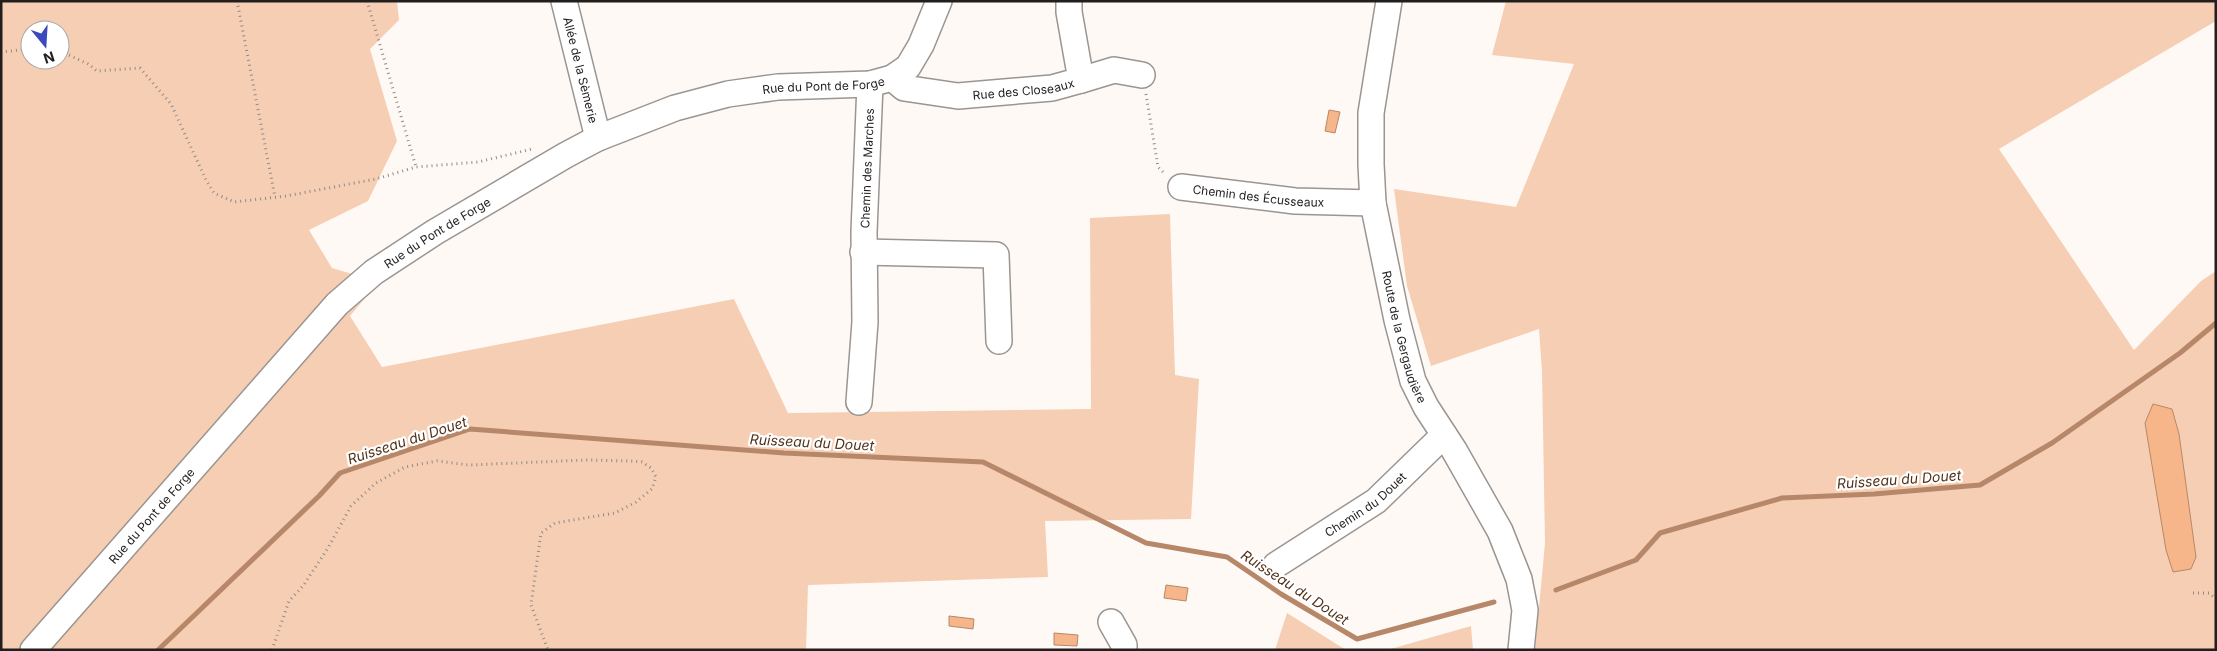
<svg xmlns="http://www.w3.org/2000/svg" width="2217" height="651" font-family="Inter,sans-serif">
<style>
.green{fill:#f6ceb3;fill-rule:evenodd}
.water{fill:#f6b68a;stroke:#b68869}
.lines{fill:none;stroke-linecap:round;stroke-linejoin:round}
.stream{stroke:#b68869;stroke-width:5}
.minor-casing{stroke:#9b9591;stroke-width:28}
.path{stroke:#908b89;stroke-width:3;stroke-dasharray:1 4;stroke-linecap:butt}
.minor{stroke:#fff;stroke-width:25}
.labels{text-anchor:middle;dominant-baseline:central;stroke-width:4.5;stroke-linejoin:round;paint-order:stroke}
.street-label{font-size:12px;fill:#211e1d;stroke:#fff}
.water-label{font-size:14px;font-style:italic;fill:#523119;stroke:#fff}
</style>
<rect width="100%" height="100%" fill="#fff9f6"/>
<g class="green">
<path d="M1,1H397L399,20L370,49L397,141L368,201L309,230L332,268L359,276L370,292L350,316L382,367L734,299L788,413L1091,409L1090,218L1170,214L1175,375L1199,379L1191,519L1045,521L1048,577L808,585L806,650H1ZM30,30H60V60H30Z"/>
<polygon points="1506,1 2216,1 2216,21 1999,149 2134,350 2201,281 2216,271 2216,650 1535,650 1545,543 1542,371 1539,329 1431,366 1407,286 1394,189 1516,207 1574,64 1492,55"/>
<polygon points="1287,613 1346,650 1275,650"/>
<polygon points="1471,626 1473,650 1387,650"/>
</g>
<g class="water">
<polygon points="1329,110 1340,112 1335,133 1325,131"/>
<polygon points="2153,404 2172,409 2179,434 2196,557 2191,569 2173,572 2166,550 2145,423"/>
<polygon points="1166,585 1188,588 1186,601 1164,598"/>
<polygon points="949,616 974,619 973,629 949,626"/>
<polygon points="1054,633 1078,635 1077,646 1054,645"/>
</g>
<g class="lines">
<g class="stream">
<polyline points="1556,590 1636,560 1660,533 1782,498 1874,494 1980,485 2052,443 2180,353 2216,323"/>
<polyline points="158,650 319,496 340,473 470,429 784,453 983,462 1146,543 1227,557 1281,594 1357,639 1494,602"/>
</g>
<g class="minor-casing">
<g id="minor">
<path id="s1" d="M564,1L598,138"/>
<path id="s2" d="M1389,1L1371,113V164L1373,203L1397,320L1413,381L1426,407L1454,450L1500,531L1519,579L1525,610L1521,650"/>
<path id="s3" d="M892,78L904,88L958,96L1052,88L1081,80L1069,12V1"/>
<polyline points="1081,80 1114,70 1142,75"/>
<path id="s4" d="M1181,187L1295,201L1373,203"/>
<polyline points="863,252 996,255 999,341"/>
<path id="s5" d="M859,402L865,322L864,232L870,84"/>
<path id="s6" d="M1276,565L1376,501L1444,435"/>
<polyline points="1111,622 1124,645 1124,650"/>
<path id="s7" d="M33,650L337,304L374,272L435,232L566,155L598,138L675,108L728,94L778,87L870,84L892,78L908,67L921,45L939,1"/>
</g>
</g>
<g class="path">
<polyline points="237,1 275,197"/>
<polyline points="367,1 416,167"/>
<polyline points="60,51 88,64 97,71 140,68 171,104 206,180 214,193 234,202 286,196 376,179 416,167 478,162 532,149"/>
<polyline points="1,52 30,49"/>
<polyline points="1146,94 1158,167 1165,174"/>
<polyline points="2193,593 2209,593 2216,599"/>
<polyline points="272,650 289,601 303,586 328,548 351,506 376,483 405,467 437,461 469,465 586,460 630,461 642,462 651,468 656,477 652,489 636,502 615,513 555,523 541,533 531,605 548,650"/>
</g>
<use href="#minor" class="minor"/>
</g>
<g class="labels">
<g class="street-label">
<text stroke="none"><textPath href="#s1" startOffset="71">Allée de la Sèmerie</textPath></text>
<text stroke="none"><textPath href="#s7" startOffset="1004">Rue du Pont de Forge</textPath></text>
<text stroke="none"><textPath href="#s3" startOffset="136">Rue des Closeaux</textPath></text>
<text stroke="none"><textPath href="#s5" startOffset="234">Chemin des Marches</textPath></text>
<text stroke="none"><textPath href="#s4" startOffset="78">Chemin des Écusseaux</textPath></text>
<text stroke="none"><textPath href="#s7" startOffset="584">Rue du Pont de Forge</textPath></text>
<text stroke="none"><textPath href="#s2" startOffset="341">Route de la Gergaudière</textPath></text>
<text stroke="none"><textPath href="#s6" startOffset="108">Chemin du Douet</textPath></text>
<text stroke="none"><textPath href="#s7" startOffset="179">Rue du Pont de Forge</textPath></text>
</g>
<g class="water-label">
<text transform="translate(407 440) rotate(-18)">Ruisseau du Douet</text>
<text transform="translate(812 442) rotate(3)">Ruisseau du Douet</text>
<text transform="translate(1899 479) rotate(-4)">Ruisseau du Douet</text>
<text transform="translate(1295 587) rotate(33)">Ruisseau du Douet</text>
</g>
</g>
<rect width="2217" height="651" fill="none" stroke="#211e1d" stroke-width="5"/>
<g transform="translate(45 45) rotate(162)"><circle r="24" fill="#ffffff" stroke="#a6a5a5"/>
<path d="M0-4L9 19L0 12L-9 19Z" fill="#3a49bd"/>
<text y="-8" font-size="14" font-weight="bold" text-anchor="middle" fill="#211e1d">N</text>
</g>
</svg>
